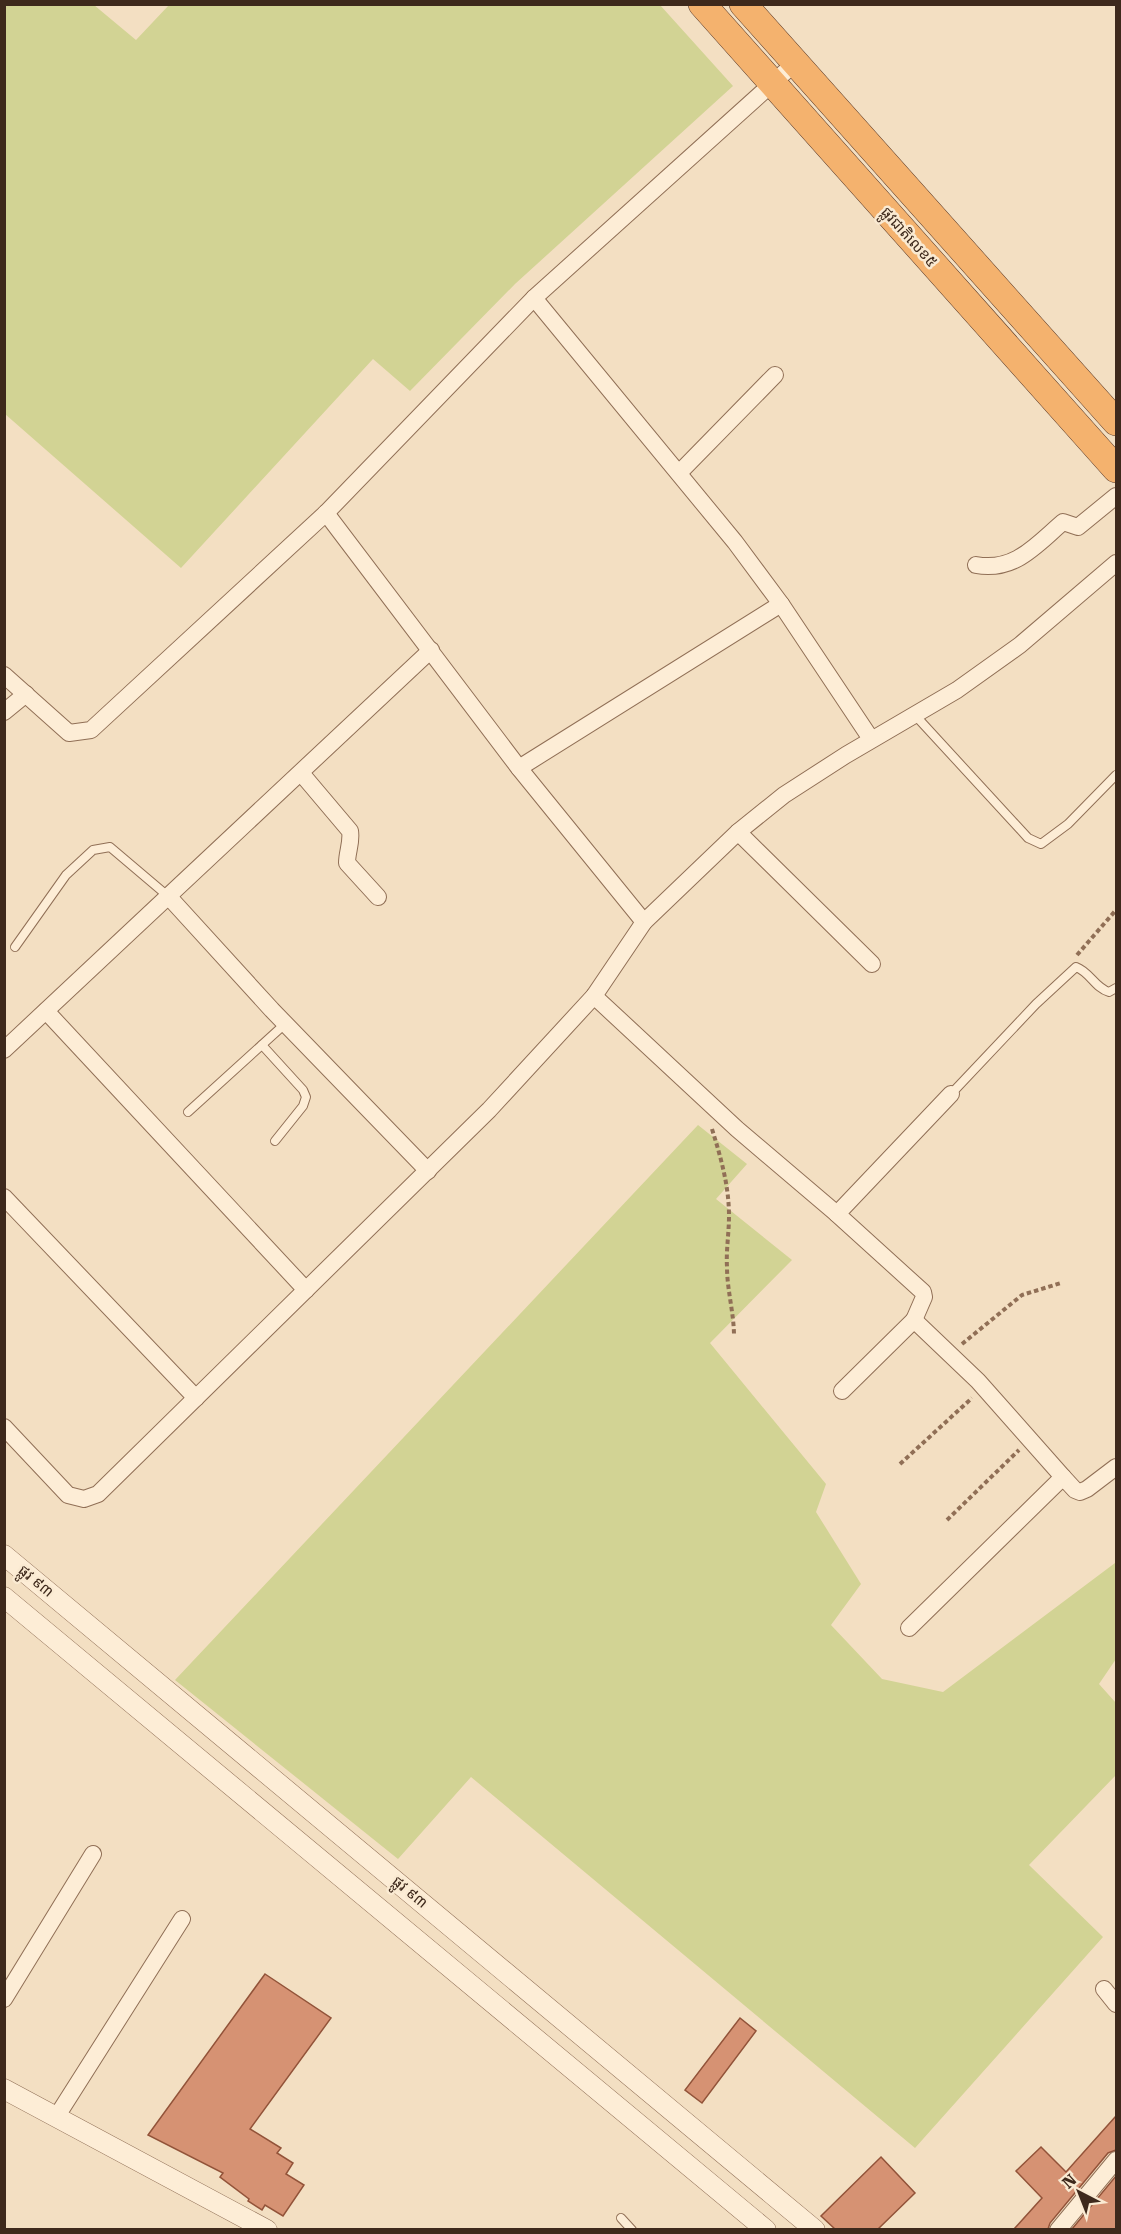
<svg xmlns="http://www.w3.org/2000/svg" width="1121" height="2234" font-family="'Roboto Serif','Noto Sans Khmer',serif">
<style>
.green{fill:#d2d394}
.building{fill:#d69273;stroke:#925339;stroke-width:1.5}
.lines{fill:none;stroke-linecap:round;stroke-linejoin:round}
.service-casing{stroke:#906f56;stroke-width:10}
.minor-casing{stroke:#906f56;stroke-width:18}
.tertiary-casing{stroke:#906f56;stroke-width:21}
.trunk-casing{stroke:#5d3d2b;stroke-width:28}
.path{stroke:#906f56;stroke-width:4;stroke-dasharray:4.5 3;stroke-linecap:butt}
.service{stroke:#fdedd6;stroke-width:8}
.minor{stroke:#fdedd6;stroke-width:16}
.tertiary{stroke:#fdedd6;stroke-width:20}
.trunk{stroke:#f4b26e;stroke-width:27}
.labels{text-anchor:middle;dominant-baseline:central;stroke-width:5;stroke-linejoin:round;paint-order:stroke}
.street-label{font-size:15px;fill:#3e291c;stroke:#faead2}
</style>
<rect width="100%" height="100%" fill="#f3dfc2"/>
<g class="green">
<polygon points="5,4 94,5 136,40 169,5 660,5 733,86 515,284 410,391 373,359 181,568 5,414"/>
<polygon points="698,1125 747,1164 716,1199 792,1260 710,1343 826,1484 816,1512 861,1584 831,1625 882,1679 943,1692 1115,1563 1116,1564 1116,1659 1099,1684 1116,1703 1116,1775 1029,1865 1103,1937 915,2148 471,1777 398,1859 175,1680"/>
</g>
<g class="building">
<polygon points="265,1974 331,2018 250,2129 281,2148 277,2153 293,2163 286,2174 304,2185 283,2216 265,2205 262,2210 248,2201 249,2199 220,2177 223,2173 148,2135"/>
<polygon points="740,2018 756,2031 702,2103 685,2090"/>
<polygon points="1116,2116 1116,2150 1108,2153 1050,2223 1048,2229 1014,2229 1042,2198 1016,2171 1041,2147 1066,2172"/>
<polygon points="881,2157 915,2193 878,2229 835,2229 821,2216"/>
<polygon points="1116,2176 1116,2229 1072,2229"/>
</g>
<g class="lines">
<g class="service-casing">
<g id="service">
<polyline points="914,714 1028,838 1041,844 1068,824 1116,775"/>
<polyline points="15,947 66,875 93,850 110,847 169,897"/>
<polyline points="262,1045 303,1090 306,1097 303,1106 275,1141"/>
<path d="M951,1094L1036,1004L1076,967C1090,972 1095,988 1109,992L1116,988"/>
<polyline points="188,1112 286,1023"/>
<polyline points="621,2218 632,2230"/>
</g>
</g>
<g class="minor-casing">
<g id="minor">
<polyline points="534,298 735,542 781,604 871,739"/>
<polyline points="679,473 775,375"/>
<polyline points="326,513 519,768 644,922"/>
<path d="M976,565C1015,572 1036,545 1063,522L1078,527L1116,496"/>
<polyline points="4,675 69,733 91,730 326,513 534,298 795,63"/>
<polyline points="4,712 26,694"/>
<polyline points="519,768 781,604"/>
<path d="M301,773L350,831C352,842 347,852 347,863L378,897"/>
<polyline points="738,832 872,964"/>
<polyline points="169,897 272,1010 428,1171"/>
<polyline points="594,996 737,1129 837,1214"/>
<polyline points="46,1011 306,1290"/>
<polyline points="4,1050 431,650"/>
<polyline points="4,1197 196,1398"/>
<polyline points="914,1320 924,1297 923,1292 837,1214 951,1094"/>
<polyline points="842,1391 914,1320 978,1381 1063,1477"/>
<polyline points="4,1427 68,1495 84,1499 98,1494 489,1110 594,996 644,922 738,832 784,795 846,755 957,690 1020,645 1116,563"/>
<polyline points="909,1628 1063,1477 1075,1490 1080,1492 1087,1489 1116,1467"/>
<polyline points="1104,1989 1116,2004"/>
<polyline points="4,1999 93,1854"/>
<polyline points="57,2116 182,1919"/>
<polyline points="1058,2230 1116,2160"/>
</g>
</g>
<g class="tertiary-casing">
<g id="tertiary">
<polyline points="4,1555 815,2230"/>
<polyline points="4,1597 766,2230"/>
<polyline points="4,2089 267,2230"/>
</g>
</g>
<g class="trunk-casing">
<g id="trunk">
<polyline points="702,4 1116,469"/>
<polyline points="743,4 1116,422"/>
</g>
</g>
<g class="path">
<polyline points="1077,955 1116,910"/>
<path d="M712,1129C721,1158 729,1186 729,1216C729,1233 726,1250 727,1267C727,1290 734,1313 734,1336"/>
<polyline points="962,1344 1022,1295 1061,1283"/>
<polyline points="900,1464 972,1398"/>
<polyline points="947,1520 1019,1450"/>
</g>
<use href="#service" class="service"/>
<use href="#minor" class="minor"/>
<use href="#tertiary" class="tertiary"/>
<use href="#trunk" class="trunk"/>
</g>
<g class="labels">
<g class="street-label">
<text transform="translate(909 237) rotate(48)">ផ្លូវជាតិលេខ៥</text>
<text transform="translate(36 1581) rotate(40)">ផ្លូវ ៩៣</text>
<text transform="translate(410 1892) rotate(40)">ផ្លូវ ៩៣</text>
</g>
</g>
<rect width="1121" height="2234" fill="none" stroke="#3e291c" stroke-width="12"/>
<g transform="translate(1079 2192) rotate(318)" stroke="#faead2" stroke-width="4.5" paint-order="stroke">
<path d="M0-4.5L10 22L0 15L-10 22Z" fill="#3e291c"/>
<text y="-9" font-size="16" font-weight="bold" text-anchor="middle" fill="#3e291c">N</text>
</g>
</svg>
